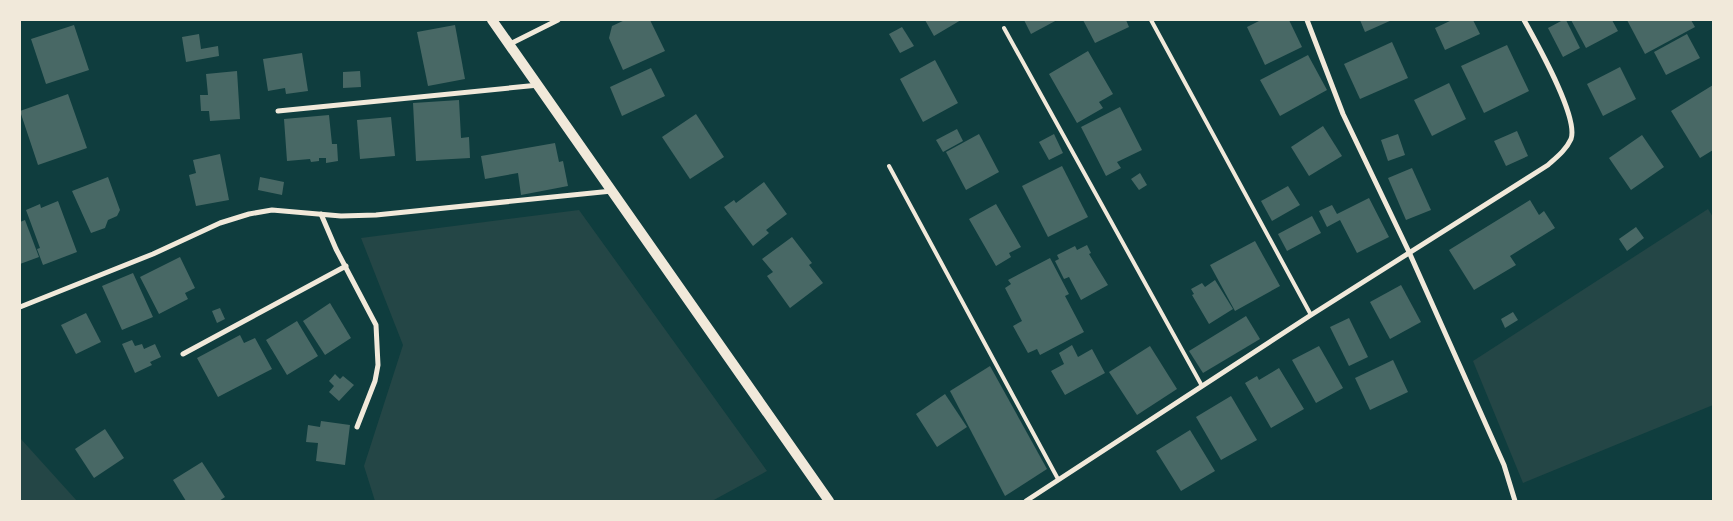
<svg xmlns="http://www.w3.org/2000/svg" width="1733" height="521" font-family="'Archivo Narrow',sans-serif">
<style>
.green{fill:#244646}
.building{fill:#486865}
.lines{fill:none;stroke-linecap:round;stroke-linejoin:round}
.service{stroke:#f1e9da;stroke-width:4}
.minor{stroke:#f1e9da;stroke-width:5}
.secondary{stroke:#f1e9da;stroke-width:10}
</style>
<rect width="100%" height="100%" fill="#0f3d3e"/>
<g class="green">
<polygon points="1708,209 1713,217 1713,405 1523,483 1473,361"/>
<polygon points="579,210 767,471 712,501 375,501 364,466 403,345 361,238"/>
<polygon points="20,438 77,501 20,501"/>
</g>
<g class="building">
<polygon points="625,20 650,20 665,51 623,70 609,38 612,26"/>
<polygon points="925,20 961,20 934,36"/>
<polygon points="1024,20 1057,20 1031,34"/>
<polygon points="1083,20 1126,20 1129,27 1095,43"/>
<polygon points="1261,20 1289,20 1302,47 1265,65 1247,27"/>
<polygon points="1360,20 1392,20 1365,32"/>
<polygon points="1452,20 1473,20 1480,34 1445,50 1435,28"/>
<polygon points="1563,20 1566,20 1580,48 1563,57 1548,28"/>
<polygon points="1571,20 1612,20 1618,31 1586,48"/>
<polygon points="1627,20 1691,20 1695,27 1645,54"/>
<polygon points="74,25 89,70 46,84 31,39"/>
<polygon points="455,25 465,79 428,86 417,32"/>
<polygon points="902,27 914,46 900,53 889,34"/>
<polygon points="199,34 201,49 218,46 219,56 186,62 182,37"/>
<polygon points="1687,34 1700,58 1666,75 1654,52"/>
<polygon points="1392,42 1408,78 1360,99 1344,64"/>
<polygon points="1507,45 1529,91 1484,113 1461,66"/>
<polygon points="1088,51 1113,94 1099,102 1103,108 1077,123 1049,74"/>
<polygon points="302,53 308,91 286,94 285,88 268,91 263,59"/>
<polygon points="1308,55 1327,90 1280,116 1260,80"/>
<polygon points="935,60 958,103 923,122 900,79"/>
<polygon points="1620,67 1636,99 1603,116 1587,84"/>
<polygon points="651,68 665,96 622,116 610,87"/>
<polygon points="237,71 240,119 210,121 209,111 201,111 200,95 208,95 206,74"/>
<polygon points="360,71 361,87 343,88 343,72"/>
<polygon points="1449,83 1466,119 1432,136 1414,100"/>
<polygon points="1713,85 1713,150 1700,158 1671,111"/>
<polygon points="68,94 87,148 38,165 20,111"/>
<polygon points="459,100 461,138 469,137 470,158 416,161 413,103"/>
<polygon points="1120,107 1142,150 1117,162 1121,168 1106,176 1081,127"/>
<polygon points="696,114 724,157 690,179 662,137"/>
<polygon points="329,115 332,144 337,144 338,161 326,163 326,158 319,158 319,161 311,162 310,159 287,161 284,119"/>
<polygon points="391,117 395,156 360,159 357,120"/>
<polygon points="1323,126 1342,156 1309,176 1291,147"/>
<polygon points="957,129 963,141 943,152 936,140"/>
<polygon points="1517,131 1528,156 1506,166 1494,141"/>
<polygon points="979,134 999,172 966,190 946,152"/>
<polygon points="1054,134 1063,153 1049,160 1039,142"/>
<polygon points="1398,134 1405,155 1388,161 1381,140"/>
<polygon points="1642,135 1664,167 1631,190 1609,158"/>
<polygon points="555,143 559,162 563,161 568,186 521,195 518,173 485,179 481,156"/>
<polygon points="220,154 229,200 196,206 189,175 196,173 193,160"/>
<polygon points="1062,166 1088,217 1048,237 1022,186"/>
<polygon points="1412,168 1431,210 1406,220 1388,178"/>
<polygon points="1140,173 1147,185 1139,190 1131,179"/>
<polygon points="108,177 120,210 117,216 108,220 105,228 91,233 72,191"/>
<polygon points="260,177 284,182 282,195 258,190"/>
<polygon points="764,182 787,214 766,230 769,233 753,246 724,207 734,200 736,203"/>
<polygon points="1288,186 1300,205 1272,221 1261,201"/>
<polygon points="1369,198 1389,237 1357,253 1340,220 1327,227 1319,211 1332,205 1337,214"/>
<polygon points="1530,200 1539,215 1544,211 1555,228 1510,256 1516,265 1474,290 1449,250"/>
<polygon points="58,201 77,252 43,265 37,249 40,248 26,210 40,204 41,208"/>
<polygon points="996,204 1021,247 1009,253 1011,257 996,266 969,219"/>
<polygon points="1312,216 1321,233 1287,251 1278,234"/>
<polygon points="25,220 39,257 20,264 20,222"/>
<polygon points="1636,227 1644,238 1627,251 1619,239"/>
<polygon points="792,237 812,263 809,265 823,283 790,308 767,276 773,272 762,259"/>
<polygon points="1255,241 1280,286 1235,311 1210,265"/>
<polygon points="1087,245 1091,253 1089,254 1108,285 1081,300 1069,277 1064,279 1055,261 1059,259 1057,255 1075,246 1077,250"/>
<polygon points="180,257 195,288 185,293 188,299 159,314 140,277"/>
<polygon points="1050,258 1069,294 1065,296 1084,332 1040,355 1037,349 1028,353 1013,326 1022,321 1005,288 1011,284 1008,280"/>
<polygon points="133,273 153,317 122,330 102,286"/>
<polygon points="1215,280 1233,309 1209,324 1192,295 1194,294 1191,289 1202,283 1205,287"/>
<polygon points="1401,285 1421,322 1390,339 1370,302"/>
<polygon points="330,303 351,338 325,355 303,321"/>
<polygon points="220,308 225,319 217,323 212,311"/>
<polygon points="1513,312 1518,320 1505,328 1501,319"/>
<polygon points="86,313 101,342 76,354 61,325"/>
<polygon points="1246,316 1260,339 1203,373 1189,351"/>
<polygon points="1349,318 1368,357 1349,366 1330,327"/>
<polygon points="297,321 318,356 287,375 266,340"/>
<polygon points="240,335 244,343 255,338 272,369 218,397 197,358"/>
<polygon points="132,340 135,346 142,344 144,349 155,344 161,357 150,362 152,365 135,373 122,344"/>
<polygon points="1072,345 1078,357 1092,349 1105,373 1065,395 1051,371 1064,364 1059,353"/>
<polygon points="1150,346 1177,389 1137,415 1109,372"/>
<polygon points="1319,346 1343,388 1316,403 1292,360"/>
<polygon points="1393,360 1408,392 1370,410 1355,378"/>
<polygon points="990,366 1047,469 1005,496 950,391"/>
<polygon points="1279,368 1304,409 1271,428 1245,383 1257,376 1259,380"/>
<polygon points="335,374 340,379 343,376 354,385 339,401 329,392 334,386 329,381"/>
<polygon points="945,394 967,427 937,447 916,414"/>
<polygon points="1231,396 1257,440 1221,460 1196,417"/>
<polygon points="321,421 350,425 345,465 316,461 318,443 306,442 308,425 320,427"/>
<polygon points="105,429 124,458 94,478 75,449"/>
<polygon points="1190,430 1215,471 1181,491 1156,451"/>
<polygon points="202,462 225,497 219,501 186,501 173,480"/>
</g>
<g class="lines">
<g class="service">
<polyline points="1151,20 1311,315"/>
<polyline points="1004,28 1202,386"/>
<polyline points="889,166 1058,479"/>
</g>
<g class="minor">
<polyline points="1307,20 1343,114 1409,252 1504,465 1515,501"/>
<polyline points="510,44 558,20"/>
<polyline points="278,111 539,85"/>
<polyline points="321,214 336,249 376,325 378,365 375,381 357,427"/>
<polyline points="20,307 153,254 220,223 249,214 272,210 341,216 376,215 612,191"/>
<polyline points="183,354 346,266"/>
<path d="M1026,501L1311,315L1548,165C1557,157 1566,150 1571,139C1579,117 1536,42 1524,20"/>
</g>
<polyline class="secondary" points="492,20 829,501"/>
</g>
<rect width="1733" height="521" fill="none" stroke="#f1e9da" stroke-width="42"/>
</svg>
